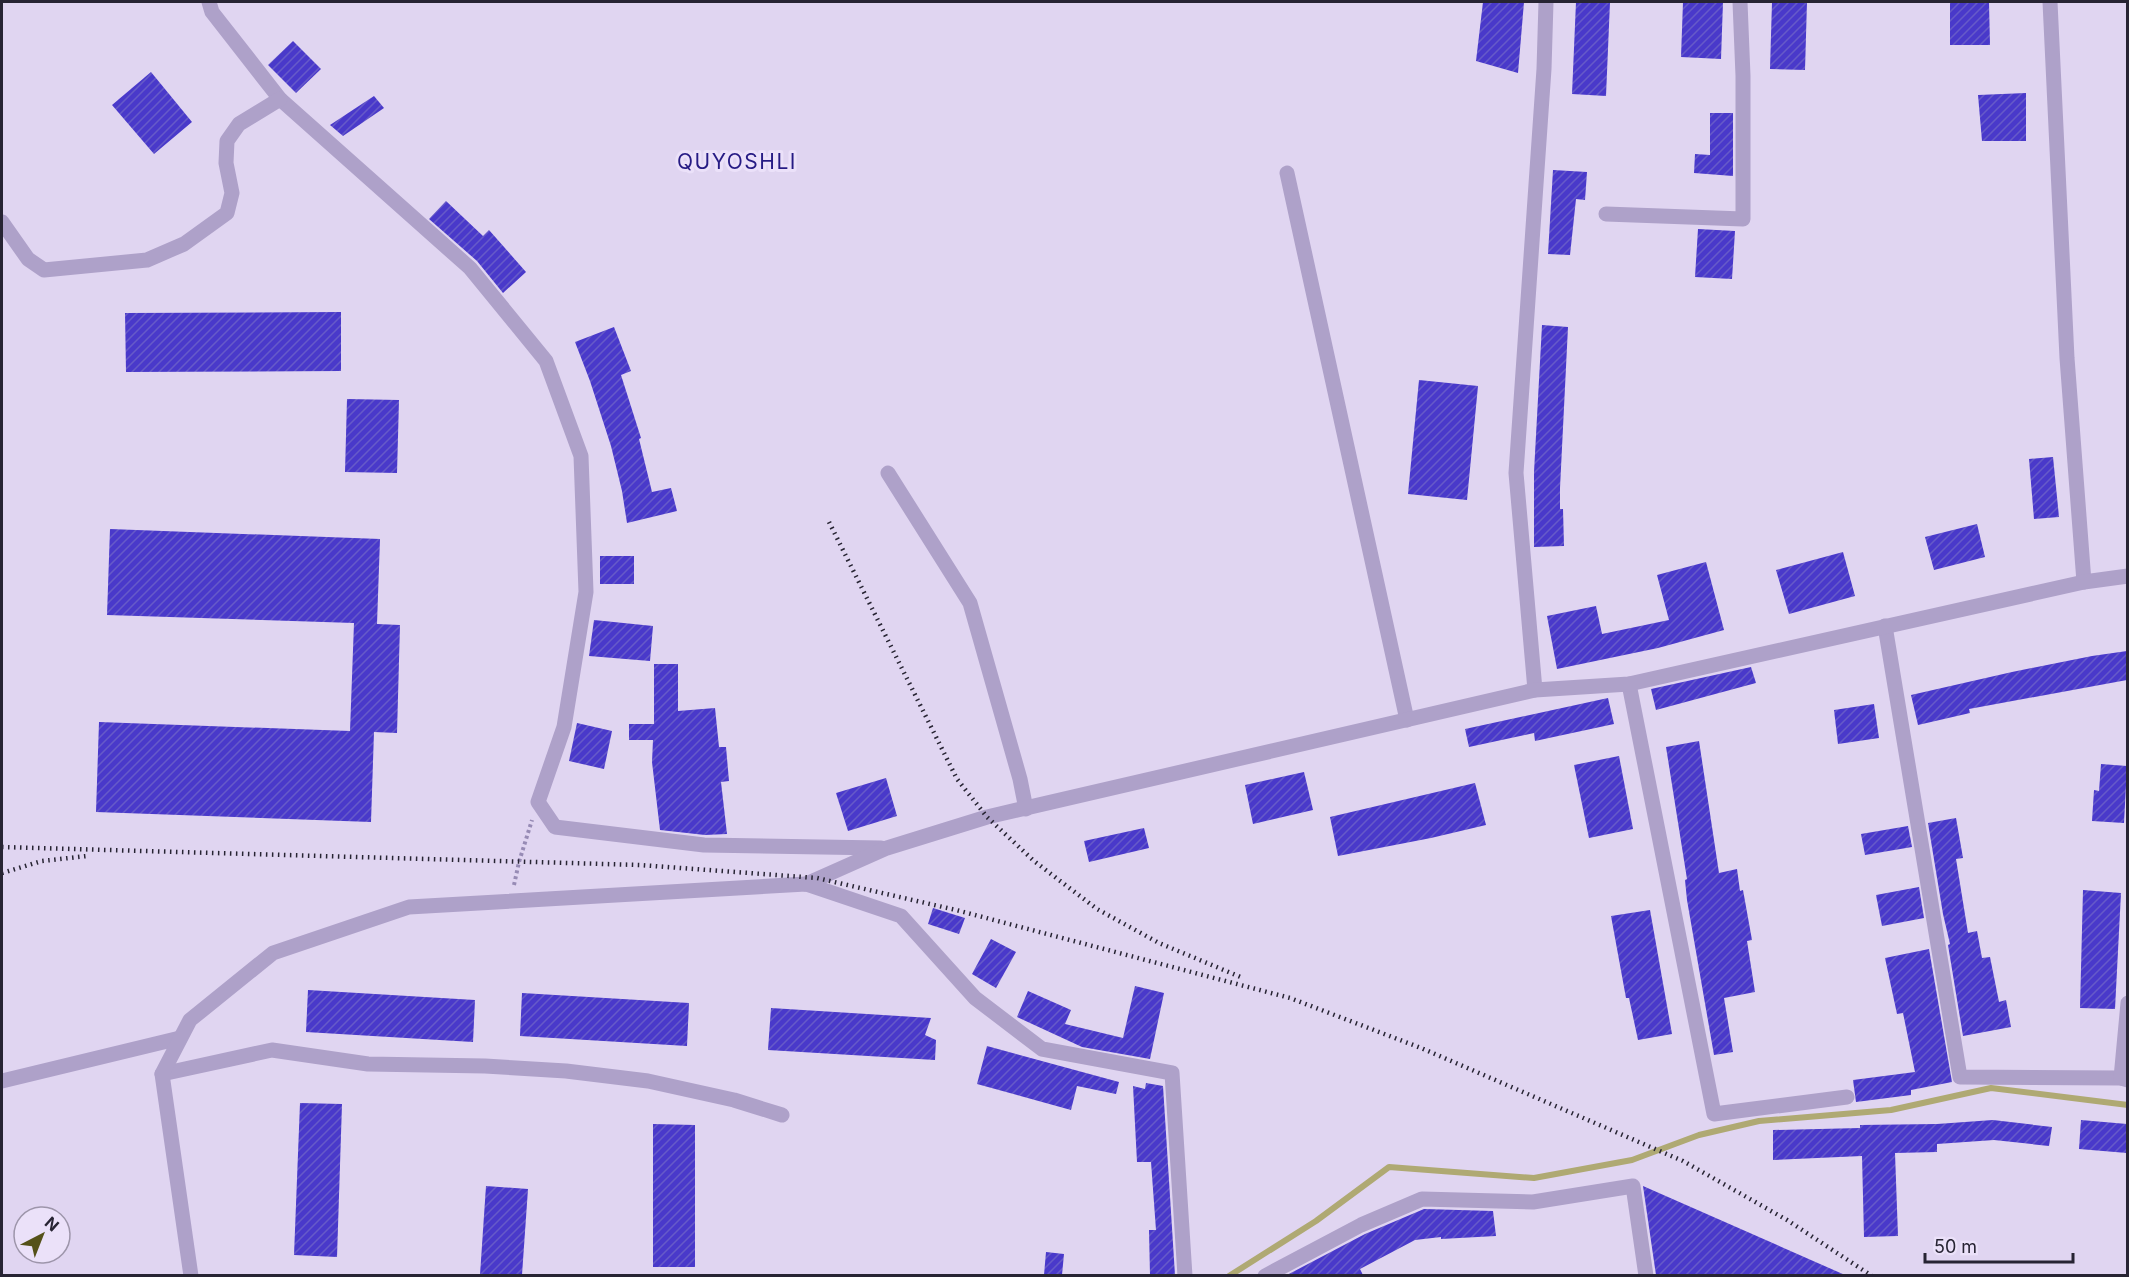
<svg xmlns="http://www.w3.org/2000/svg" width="2129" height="1277" font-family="Inter,sans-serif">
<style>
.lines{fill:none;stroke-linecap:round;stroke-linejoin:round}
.stream{stroke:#afa973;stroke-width:6}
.building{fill:url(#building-hatch)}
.path{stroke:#978bb5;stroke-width:4;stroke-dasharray:3 3;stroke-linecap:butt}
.minor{stroke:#aea1c9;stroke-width:15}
.rail{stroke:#272433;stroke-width:4.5;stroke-dasharray:1.5 4.5;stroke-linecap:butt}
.labels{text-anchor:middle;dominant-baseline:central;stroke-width:6;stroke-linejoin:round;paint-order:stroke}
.quarter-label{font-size:21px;letter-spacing:1.5px;fill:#261b84;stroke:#ebe1f9}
</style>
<defs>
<pattern id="building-hatch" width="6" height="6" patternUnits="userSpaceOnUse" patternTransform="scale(1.5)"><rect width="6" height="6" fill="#4939ca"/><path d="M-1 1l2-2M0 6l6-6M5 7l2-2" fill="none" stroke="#665ac8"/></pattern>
</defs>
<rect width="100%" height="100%" fill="#e0d5f1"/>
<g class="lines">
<polyline class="stream" points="1229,1276 1316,1221 1389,1167 1534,1178 1632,1160 1699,1135 1759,1121 1891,1110 1991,1088 2128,1105"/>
</g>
<g class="building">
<polygon points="1483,2 1524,2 1518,73 1476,61"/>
<polygon points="1576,2 1610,2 1606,96 1572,94"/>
<polygon points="1683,2 1723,2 1721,59 1681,57"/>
<polygon points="1772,2 1807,2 1805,70 1770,69"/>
<polygon points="1950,2 1989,2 1990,45 1950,45"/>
<polygon points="293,41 321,69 296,93 268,65"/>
<polygon points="151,72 192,122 154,154 112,105"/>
<polygon points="2026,93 2026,141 1982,141 1978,95"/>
<polygon points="374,96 384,108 343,136 330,125"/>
<polygon points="1710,113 1733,113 1733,176 1694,173 1695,154 1710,155"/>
<polygon points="1553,170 1587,172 1585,200 1576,199 1570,255 1548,254"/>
<polygon points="446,201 483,236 489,230 526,272 503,293 477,261 429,219"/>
<polygon points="1698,229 1735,231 1732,279 1695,277"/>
<polygon points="341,312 341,371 126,372 125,313"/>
<polygon points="1542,325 1568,327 1560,488 1560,509 1563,509 1564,546 1534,547 1534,472"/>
<polygon points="614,327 631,371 621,375 641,438 639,439 652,492 671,488 677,511 627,523 622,491 611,446 590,381 575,342"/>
<polygon points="1419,380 1478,386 1467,500 1408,494"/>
<polygon points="347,399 399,400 397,473 345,472"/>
<polygon points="2053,457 2059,517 2034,519 2029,459"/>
<polygon points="1977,524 1985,557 1934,570 1925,537"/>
<polygon points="110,529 380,539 377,624 400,625 397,733 374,732 371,822 96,812 99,722 350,731 354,623 107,615"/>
<polygon points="1843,552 1855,596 1789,614 1776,570"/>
<rect x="600" y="556" width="34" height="28"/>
<polygon points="1706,562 1724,630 1658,648 1557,669 1547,616 1596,606 1602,634 1669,620 1657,575"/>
<polygon points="594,620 653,626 650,661 589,656"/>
<polygon points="2127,651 2127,680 1969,709 1970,713 1918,725 1911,695 2012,672 2092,656"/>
<polygon points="654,664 678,664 678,711 715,708 719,747 726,747 729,781 721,782 727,834 705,835 660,830 652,762 653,740 629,740 629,724 654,724"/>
<polygon points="1751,667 1756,683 1656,710 1651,689"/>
<polygon points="1608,698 1614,724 1535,741 1534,733 1469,747 1465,729"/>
<polygon points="1874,704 1879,738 1838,744 1834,710"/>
<polygon points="577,723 612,731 604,769 569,761"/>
<polygon points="1699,741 1719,873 1737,869 1740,891 1743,890 1752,940 1747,941 1755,992 1724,998 1733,1052 1714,1055 1687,900 1685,880 1687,879 1666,747"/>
<polygon points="1619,756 1633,829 1589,838 1574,765"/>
<polygon points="2101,764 2127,766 2124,823 2092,821 2094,790 2099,791"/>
<polygon points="1304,772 1313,810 1253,824 1245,785"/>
<polygon points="886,778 897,816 848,831 836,793"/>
<polygon points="1475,783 1486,825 1431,838 1338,856 1330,817"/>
<polygon points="1956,818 1963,858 1956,859 1968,933 1977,931 1982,958 1990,957 1999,1002 2006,1000 2011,1027 1963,1036 1948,945 1950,944 1943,914 1928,823"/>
<polygon points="1908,826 1912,847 1865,855 1861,834"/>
<polygon points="1144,828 1149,848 1089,862 1084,841"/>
<polygon points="1919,887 1924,918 1882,926 1876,895"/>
<polygon points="2083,890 2121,893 2115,1009 2080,1008"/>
<polygon points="933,908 965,918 959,934 928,924"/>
<polygon points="1650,910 1672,1034 1638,1040 1629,998 1626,998 1611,916"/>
<polygon points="991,939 1016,952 996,988 972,974"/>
<polygon points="1929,949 1952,1082 1911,1090 1911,1095 1856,1102 1853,1080 1915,1072 1903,1013 1897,1014 1885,958"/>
<polygon points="1135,986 1164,993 1150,1059 1082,1047 1017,1017 1028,991 1071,1010 1065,1024 1123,1038"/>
<polygon points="308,990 475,1000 473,1042 306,1032"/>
<polygon points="522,993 689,1003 687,1046 520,1036"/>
<polygon points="771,1008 931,1018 925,1035 936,1040 935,1060 768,1050"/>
<polygon points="987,1046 1119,1082 1116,1094 1077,1086 1071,1110 977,1084"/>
<polygon points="1146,1083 1163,1086 1175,1275 1150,1275 1149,1230 1156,1230 1151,1162 1137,1162 1133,1086 1145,1089"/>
<polygon points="300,1103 342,1104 337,1257 294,1255"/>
<polygon points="1993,1120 2052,1127 2049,1146 1994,1140 1937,1144 1937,1152 1895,1153 1898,1236 1864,1237 1862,1156 1773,1160 1773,1130 1860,1128 1860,1125 1937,1124"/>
<polygon points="2081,1120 2127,1124 2127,1153 2079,1149"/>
<polygon points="653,1124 695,1125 695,1267 653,1267"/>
<polygon points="486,1186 528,1189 522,1275 480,1275"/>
<polygon points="1643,1186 1845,1275 1656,1275"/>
<polygon points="1424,1209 1493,1211 1496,1236 1441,1239 1441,1237 1415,1240 1360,1269 1363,1275 1287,1275 1365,1234"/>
<polygon points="1046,1252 1064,1254 1062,1275 1044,1275"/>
</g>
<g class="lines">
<polyline class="path" points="514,885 519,862 532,820"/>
<g class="minor">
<polyline points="209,2 212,12 280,99 470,268 546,361 581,456 586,592 564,727 538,802 555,827 704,845 881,848"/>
<polyline points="2050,2 2067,358 2084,582"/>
<polyline points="1287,173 1407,720"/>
<polyline points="1606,214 1743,219 1743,76 1740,2"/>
<polyline points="2,222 28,259 44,270 147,260 184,244 227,213 232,193 226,163 227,141 239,124 280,99"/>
<polyline points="888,473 970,603 1020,779 1026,809"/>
<polyline points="1885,626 1960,1077 2121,1078 2128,1080"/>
<polyline points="1629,684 1714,1114 1847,1097"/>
<polyline points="1535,690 1516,473 1544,69 1546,2"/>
<polyline points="806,884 887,848 987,817 1535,690 1629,684 2084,582 2128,576"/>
<polyline points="162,1074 272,1050 368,1064 485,1066 566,1071 648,1081 734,1100 782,1115"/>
<polyline points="2121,1078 2128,1003"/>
<polyline points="2,1081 180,1038"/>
<polyline points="191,1276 162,1074 190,1020 273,953 409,907 806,884 901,916 975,998 1042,1049 1172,1073 1185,1276"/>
<polyline points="1265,1276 1361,1225 1422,1199 1533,1202 1633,1186 1646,1276"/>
</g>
<g class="rail">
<polyline points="829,522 957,779 987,817 1034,861 1097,909 1159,943 1243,978"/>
<polyline points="2,847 640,865 817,878 956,910 1290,998 1421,1048 1683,1161 1787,1220 1872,1276"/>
<polyline points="2,873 42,861 87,856"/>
</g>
</g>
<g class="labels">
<g class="quarter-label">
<text x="737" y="161">QUYOSHLI</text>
</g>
</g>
<rect width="2129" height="1277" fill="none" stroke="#272433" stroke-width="6"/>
<g transform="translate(42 1235) rotate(42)"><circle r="28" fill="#ebe1f9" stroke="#9d95aa" stroke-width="1.5"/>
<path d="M0-4.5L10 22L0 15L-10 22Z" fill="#555119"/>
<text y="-9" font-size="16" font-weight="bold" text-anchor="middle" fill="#272433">N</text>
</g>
<path d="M1925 1253v9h148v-9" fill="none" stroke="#272433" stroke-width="3"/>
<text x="1934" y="1253" font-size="18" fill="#272433" stroke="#ebe1f9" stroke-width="4.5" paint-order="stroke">50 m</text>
</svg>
